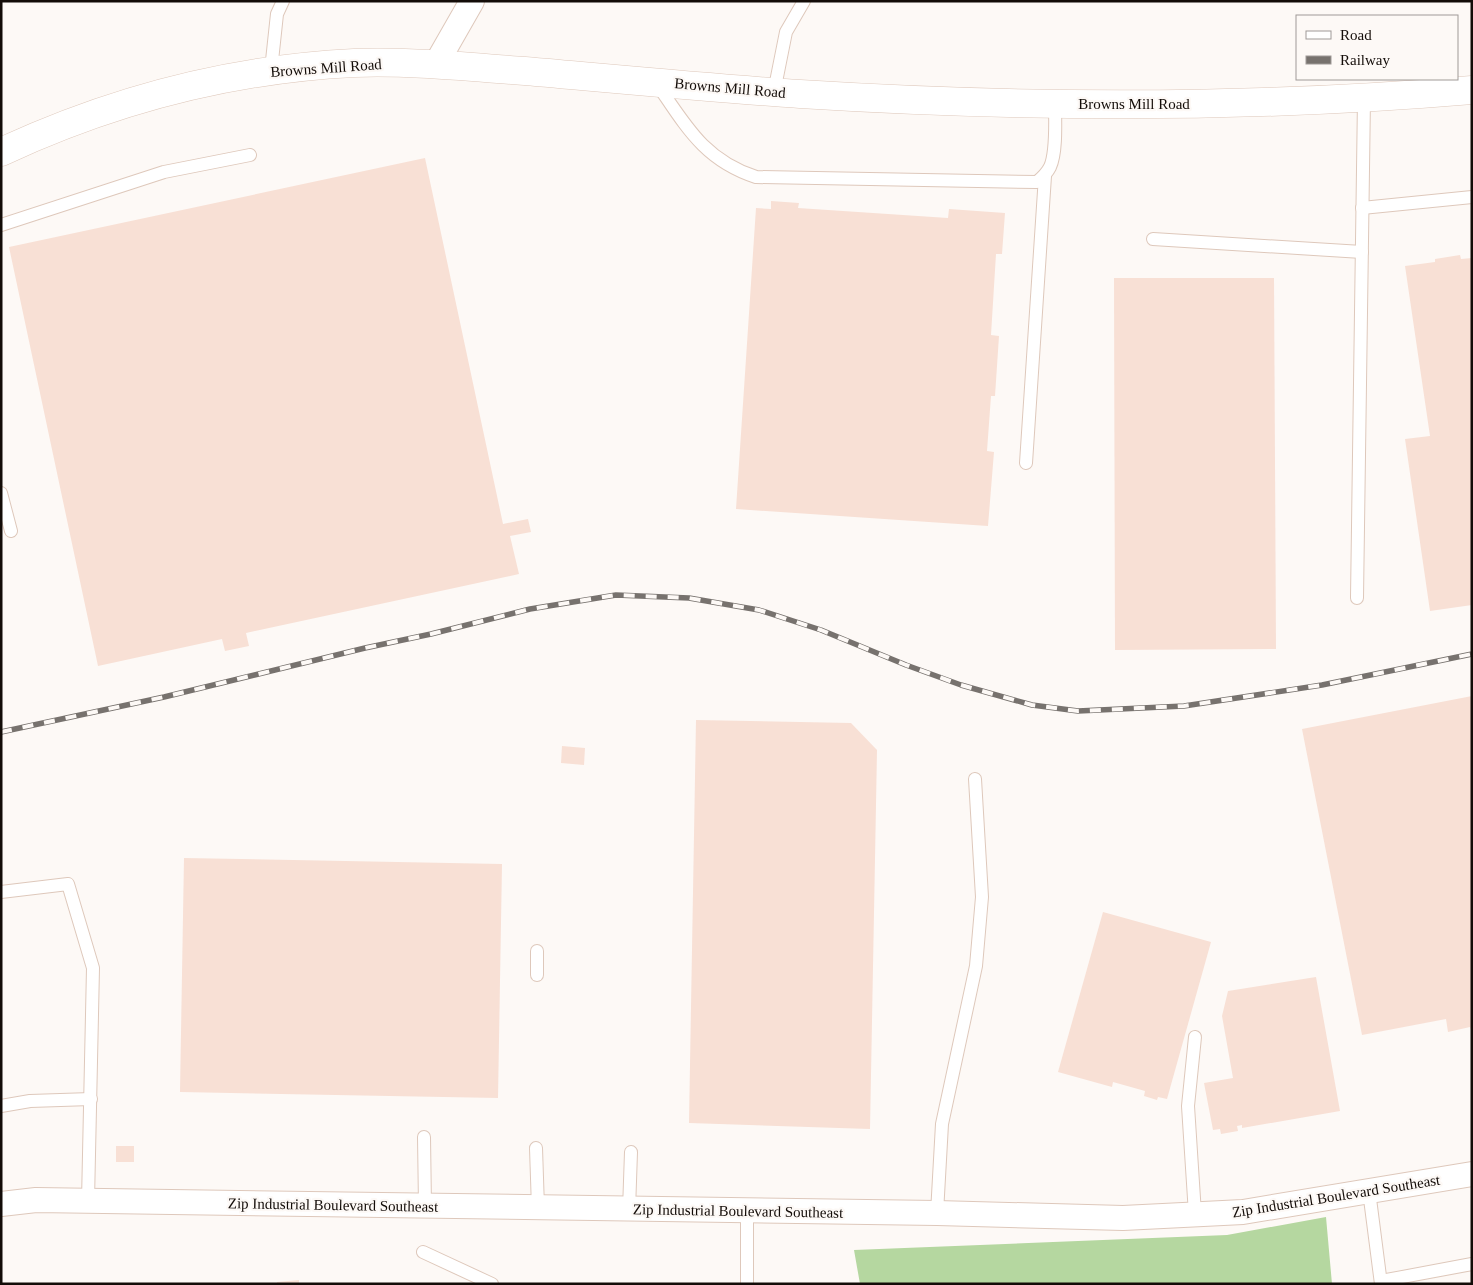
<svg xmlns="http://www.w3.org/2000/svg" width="1473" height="1285" font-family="'Times New Roman',serif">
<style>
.forest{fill:#b5d7a0}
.building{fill:#f8e0d5}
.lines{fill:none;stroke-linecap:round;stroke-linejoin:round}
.service-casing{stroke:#dec8bb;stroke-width:14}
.minor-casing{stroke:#dec8bb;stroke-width:26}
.tertiary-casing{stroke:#dec8bb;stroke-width:29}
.service{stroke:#fff;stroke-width:12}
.minor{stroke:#fff;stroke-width:24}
.tertiary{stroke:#fff;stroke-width:28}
.rail-casing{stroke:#77726e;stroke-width:5.5}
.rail{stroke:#fdf9f6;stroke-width:4;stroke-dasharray:11;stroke-linecap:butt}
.labels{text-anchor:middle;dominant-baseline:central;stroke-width:4.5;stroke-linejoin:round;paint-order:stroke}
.street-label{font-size:15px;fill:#130c08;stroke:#fdf9f6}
</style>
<rect width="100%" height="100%" fill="#fdf9f6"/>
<polygon class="forest" points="1326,1217 1332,1284 860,1284 854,1250 1227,1235"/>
<g class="building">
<polygon points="425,158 503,524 528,519 531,532 510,536 519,574 246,633 249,646 225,651 222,639 98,666 9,247"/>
<polygon points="771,201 799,203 798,208 948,218 949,209 1005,213 1002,254 996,254 991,335 999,336 995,396 991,396 987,451 994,452 988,526 736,509 756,208 771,209"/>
<polygon points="1460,255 1461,259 1472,258 1472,605 1430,611 1405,439 1430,436 1405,266 1435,262 1435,259"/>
<polygon points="1114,278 1274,278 1276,649 1115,650"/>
<polygon points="1472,696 1472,1032 1470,1027 1448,1032 1446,1019 1362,1035 1302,729"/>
<polygon points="696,720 851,723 877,750 870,1129 689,1123"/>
<polygon points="562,746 585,748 584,765 561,763"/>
<polygon points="184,858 502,864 498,1098 180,1092"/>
<polygon points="1103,912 1211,942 1167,1099 1158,1097 1157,1100 1144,1096 1145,1091 1113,1082 1112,1087 1058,1072"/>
<polygon points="1316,977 1340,1111 1242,1128 1242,1125 1237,1126 1238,1131 1221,1134 1220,1129 1213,1130 1204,1083 1233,1078 1222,1016 1228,991"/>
<rect x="116" y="1146" width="18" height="16"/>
<polygon points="299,1280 299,1284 277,1284 277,1282"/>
</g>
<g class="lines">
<g class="service-casing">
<g id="service">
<polyline points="271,70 277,14 283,1"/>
<path d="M657,84C686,126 704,160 756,177L1037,182C1043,177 1047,173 1050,167C1057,152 1055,120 1055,103"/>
<polyline points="774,92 786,32 804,1"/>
<polyline points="1362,208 1472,197"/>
<polyline points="1,225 164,172 250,155"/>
<polyline points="1153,239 1362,252"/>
<polyline points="1026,463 1045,176"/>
<polyline points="1,493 11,531"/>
<polyline points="1357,598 1364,98"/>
<polyline points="1,892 68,884 93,968 88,1201"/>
<polyline points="537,975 537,951"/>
<polyline points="1,1106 30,1101 91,1099"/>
<polyline points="424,1137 425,1206"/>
<polyline points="536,1148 538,1208"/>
<polyline points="1369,1191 1381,1284"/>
<polyline points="629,1210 631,1152"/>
<polyline points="747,1211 747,1284"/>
<polyline points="937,1213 942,1124 976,966 982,897 975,779"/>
<polyline points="1195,1214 1188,1106 1195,1037"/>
<polyline points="423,1252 492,1284"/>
<polyline points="1381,1281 1472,1264"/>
</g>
</g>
<g class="minor-casing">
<g id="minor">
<polyline points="436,64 472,1"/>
<polyline points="1,1204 36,1200 937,1213 1123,1218 1243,1212 1472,1174"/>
</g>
</g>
<g class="tertiary-casing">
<path id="tertiary" d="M1,152C113,100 231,69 354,63C411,61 468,67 525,71C617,79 709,88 800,94C1024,108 1249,109 1472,90"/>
</g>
<use href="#service" class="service"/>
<use href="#minor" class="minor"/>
<use href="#tertiary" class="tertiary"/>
<g class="rail-casing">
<polyline id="rail" points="1,732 164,697 365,648 431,634 530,609 616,595 689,598 759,610 821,630 906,665 961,685 1032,705 1078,711 1184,706 1322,685 1472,654"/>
</g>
<use href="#rail" class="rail"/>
</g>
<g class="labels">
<g class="street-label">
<text transform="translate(326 68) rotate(-4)">Browns Mill Road</text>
<text transform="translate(730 88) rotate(5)">Browns Mill Road</text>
<text x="1134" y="104">Browns Mill Road</text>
<text transform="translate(1336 1196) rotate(-9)">Zip Industrial Boulevard Southeast</text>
<text transform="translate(333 1205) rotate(1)">Zip Industrial Boulevard Southeast</text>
<text transform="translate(738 1211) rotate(1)">Zip Industrial Boulevard Southeast</text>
</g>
</g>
<rect width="1473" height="1285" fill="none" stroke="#130c08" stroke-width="5"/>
<rect x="1296" y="15" width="162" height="65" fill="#fdf9f6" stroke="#9f9a97"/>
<rect x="1306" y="31" width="25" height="8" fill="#ffffff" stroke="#9f9a97"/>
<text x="1340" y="40" font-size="15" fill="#130c08">Road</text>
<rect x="1306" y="56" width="25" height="8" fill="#77726e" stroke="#9f9a97"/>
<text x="1340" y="65" font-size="15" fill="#130c08">Railway</text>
</svg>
